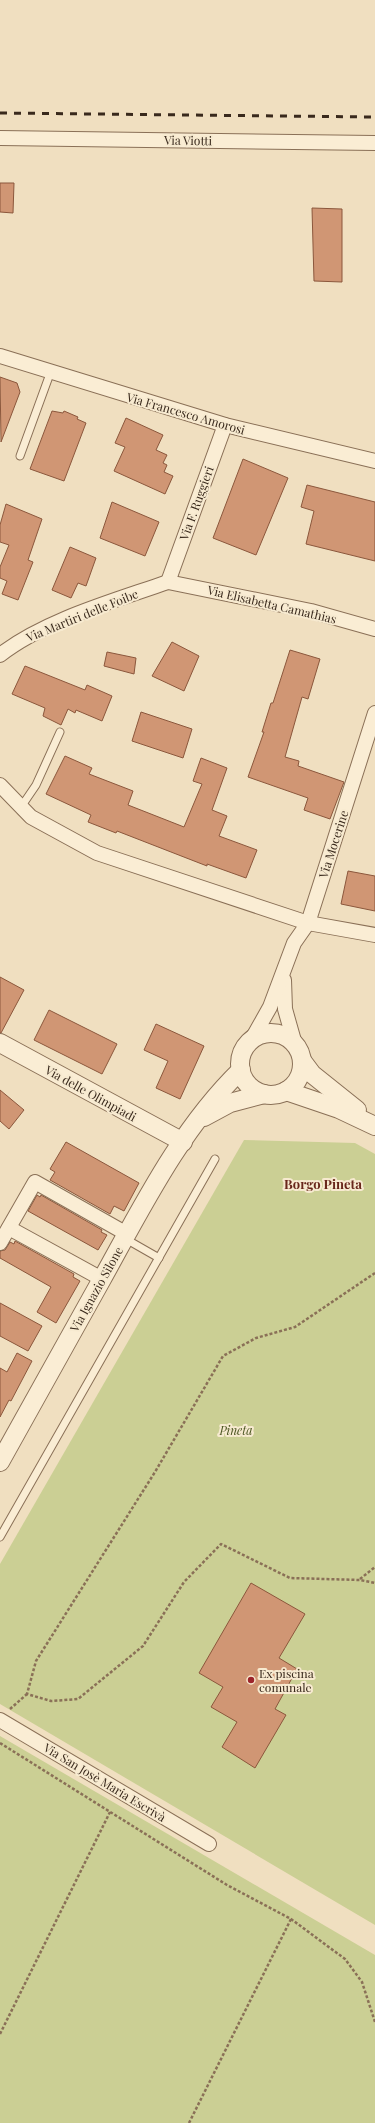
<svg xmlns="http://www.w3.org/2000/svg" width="375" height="2123" font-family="'Playfair Display',serif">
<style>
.green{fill:#cbcf94}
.building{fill:#d09674;stroke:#8b573c}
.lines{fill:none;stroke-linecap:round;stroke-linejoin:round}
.service-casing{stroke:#8a7057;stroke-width:9}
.minor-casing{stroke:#8a7057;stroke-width:16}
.tertiary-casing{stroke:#8a7057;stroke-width:20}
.path{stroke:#8a7057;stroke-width:2.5;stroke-dasharray:3 2;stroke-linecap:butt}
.service{stroke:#faedd4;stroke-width:7}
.minor{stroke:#faedd4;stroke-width:14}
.tertiary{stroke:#faedd4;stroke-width:18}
.rail{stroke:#39291c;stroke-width:3;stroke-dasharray:7 7;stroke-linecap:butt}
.poi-dot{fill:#9c242b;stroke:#f7ead0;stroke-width:1.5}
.labels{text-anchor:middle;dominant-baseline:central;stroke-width:4;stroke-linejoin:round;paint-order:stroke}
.street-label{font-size:12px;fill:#39291c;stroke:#f7ead0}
.park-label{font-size:12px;font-style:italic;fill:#4c5622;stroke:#f7ead0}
.poi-label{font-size:12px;fill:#39291c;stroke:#f7ead0;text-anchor:start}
.neighbourhood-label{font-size:13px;font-weight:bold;fill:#68261a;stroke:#f7ead0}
</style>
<rect width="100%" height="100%" fill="#f0dfc0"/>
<g class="green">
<polygon points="244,1140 355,1143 375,1154 375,1925 0,1704 0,1564"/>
<polygon points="0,1736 375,1955 375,2123 0,2123"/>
</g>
<g class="building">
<polygon points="0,183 14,183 13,213 0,212"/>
<polygon points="312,208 342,209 342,282 314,281"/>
<polygon points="0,377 17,383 20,392 1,442"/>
<polygon points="52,411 63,413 64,411 78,417 77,419 86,423 64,481 30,469"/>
<polygon points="126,418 163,435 156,450 167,455 163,463 167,465 164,472 173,476 165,494 114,471 125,447 115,443"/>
<polygon points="243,459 288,478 256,555 213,538"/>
<polygon points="307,485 375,502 375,561 306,544 314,511 301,507"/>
<polygon points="112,502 159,522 145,556 100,538"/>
<polygon points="6,504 42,519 28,560 33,562 18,600 2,594 7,581 0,578 0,567 9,545 0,542 0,525"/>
<polygon points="70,547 96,558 86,586 78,583 71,598 52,590"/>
<polygon points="172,642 199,656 184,691 152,676"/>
<polygon points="290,650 320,659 308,699 302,697 285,757 299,761 298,766 344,782 330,819 304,810 308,798 248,777 264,732 262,732 271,703 273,703"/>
<polygon points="107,652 136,658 134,674 104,666"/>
<polygon points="25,666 85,690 87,685 112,696 102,721 76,710 75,713 68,709 61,725 43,716 45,708 12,694"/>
<polygon points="141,712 192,729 183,758 132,741"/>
<polygon points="65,756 92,768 89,774 133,791 128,805 184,827 202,784 193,781 201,758 227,768 212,810 227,816 219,836 257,850 246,878 207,864 207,866 117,831 116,833 88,822 91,815 46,794"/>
<polygon points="348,871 375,876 375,911 341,904"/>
<polygon points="0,977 24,990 1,1033 0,1033"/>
<polygon points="49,1010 117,1044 102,1074 34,1040"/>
<polygon points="156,1024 204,1046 180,1099 156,1088 168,1061 144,1050"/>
<polygon points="0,1090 24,1110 9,1129 0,1121"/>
<polygon points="66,1142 139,1183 124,1211 114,1206 110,1214 50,1180 55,1172 50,1169"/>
<polygon points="37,1195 40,1197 41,1195 102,1230 101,1232 107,1235 98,1250 28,1211"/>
<polygon points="15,1241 74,1274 73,1277 80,1281 56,1323 37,1312 51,1287 0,1258 0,1251 5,1250 10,1242 14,1244"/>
<polygon points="0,1303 42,1326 28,1351 0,1336"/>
<polygon points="17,1353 32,1361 11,1401 9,1400 0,1417 0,1368 7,1372"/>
<polygon points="251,1583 305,1614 279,1658 297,1669 275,1709 286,1715 255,1768 222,1747 237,1722 211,1707 223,1687 199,1673"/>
</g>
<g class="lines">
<g class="service-casing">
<g id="service">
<polyline points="20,456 51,371"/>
<polyline points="21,807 36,785 60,732"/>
<polyline points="124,1238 159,1258"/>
<polyline points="0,1537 215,1159"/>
</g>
</g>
<g class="minor-casing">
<g id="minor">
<polyline points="0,138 375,143"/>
<polyline points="0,356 225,425 375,461"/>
<polyline points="168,582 311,611 375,629"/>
<polyline points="168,582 225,425"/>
<path d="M0,655C45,620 114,601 168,582"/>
<polyline points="0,785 31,817 97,853 308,923 375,935"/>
<polyline points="284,980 285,1009 294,1041"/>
<polyline points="252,1039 270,1007 294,943 308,923 375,713"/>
<polyline points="9,1228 102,1279"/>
<polyline points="0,1243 35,1182 127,1234"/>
<polyline points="0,1720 209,1844"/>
</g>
</g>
<g class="tertiary-casing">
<g id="tertiary">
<circle cx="271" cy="1064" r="31"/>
<polyline points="0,1043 183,1142"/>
<polyline points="303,1062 312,1074 357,1110"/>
<polyline points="286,1091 339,1109 375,1126"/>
<polyline points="204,1117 230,1103 264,1094"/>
<path d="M0,1462C34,1401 68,1340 102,1279C142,1207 181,1128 241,1070"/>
</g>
</g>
<g class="path">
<polyline points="375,1273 295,1327 256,1338 223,1356 155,1472 36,1661 27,1694 51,1701 78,1699 143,1646 184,1582 221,1544 290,1578 360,1580 375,1583"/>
<polyline points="360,1579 375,1567"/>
<polyline points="10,1709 27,1694"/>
<polyline points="0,1743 227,1885 291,1919 345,1959 362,1982 375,2022"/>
<polyline points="0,2034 110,1812"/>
<polyline points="189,2123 291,1919"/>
</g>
<use href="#service" class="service"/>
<use href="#minor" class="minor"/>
<use href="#tertiary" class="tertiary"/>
<polyline class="rail" points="0,113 375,117"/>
</g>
<circle class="poi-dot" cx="251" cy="1680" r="4"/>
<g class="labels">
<g class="street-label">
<text transform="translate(188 140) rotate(1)">Via Viotti</text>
<text transform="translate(186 413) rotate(16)">Via Francesco Amorosi</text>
<text transform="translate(196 503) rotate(-70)">Via F. Ruggieri</text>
<text transform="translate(272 604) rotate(13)">Via Elisabetta Camathias</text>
<text transform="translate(82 615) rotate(-22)">Via Martiri delle Foibe</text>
<text transform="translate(333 844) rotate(-72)">Via Mocerine</text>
<text transform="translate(91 1093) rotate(29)">Via delle Olimpiadi</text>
<text transform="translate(96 1289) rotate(-61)">Via Ignazio Silone</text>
<text transform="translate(105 1782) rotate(31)">Via San Josè Maria Escrivà</text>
</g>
<g class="park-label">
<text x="236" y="1430">Pineta</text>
</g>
<g class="poi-label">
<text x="259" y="1673">Ex piscina<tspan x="259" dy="14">comunale</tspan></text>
</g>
<g class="neighbourhood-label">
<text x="323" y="1183">Borgo Pineta</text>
</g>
</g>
</svg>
